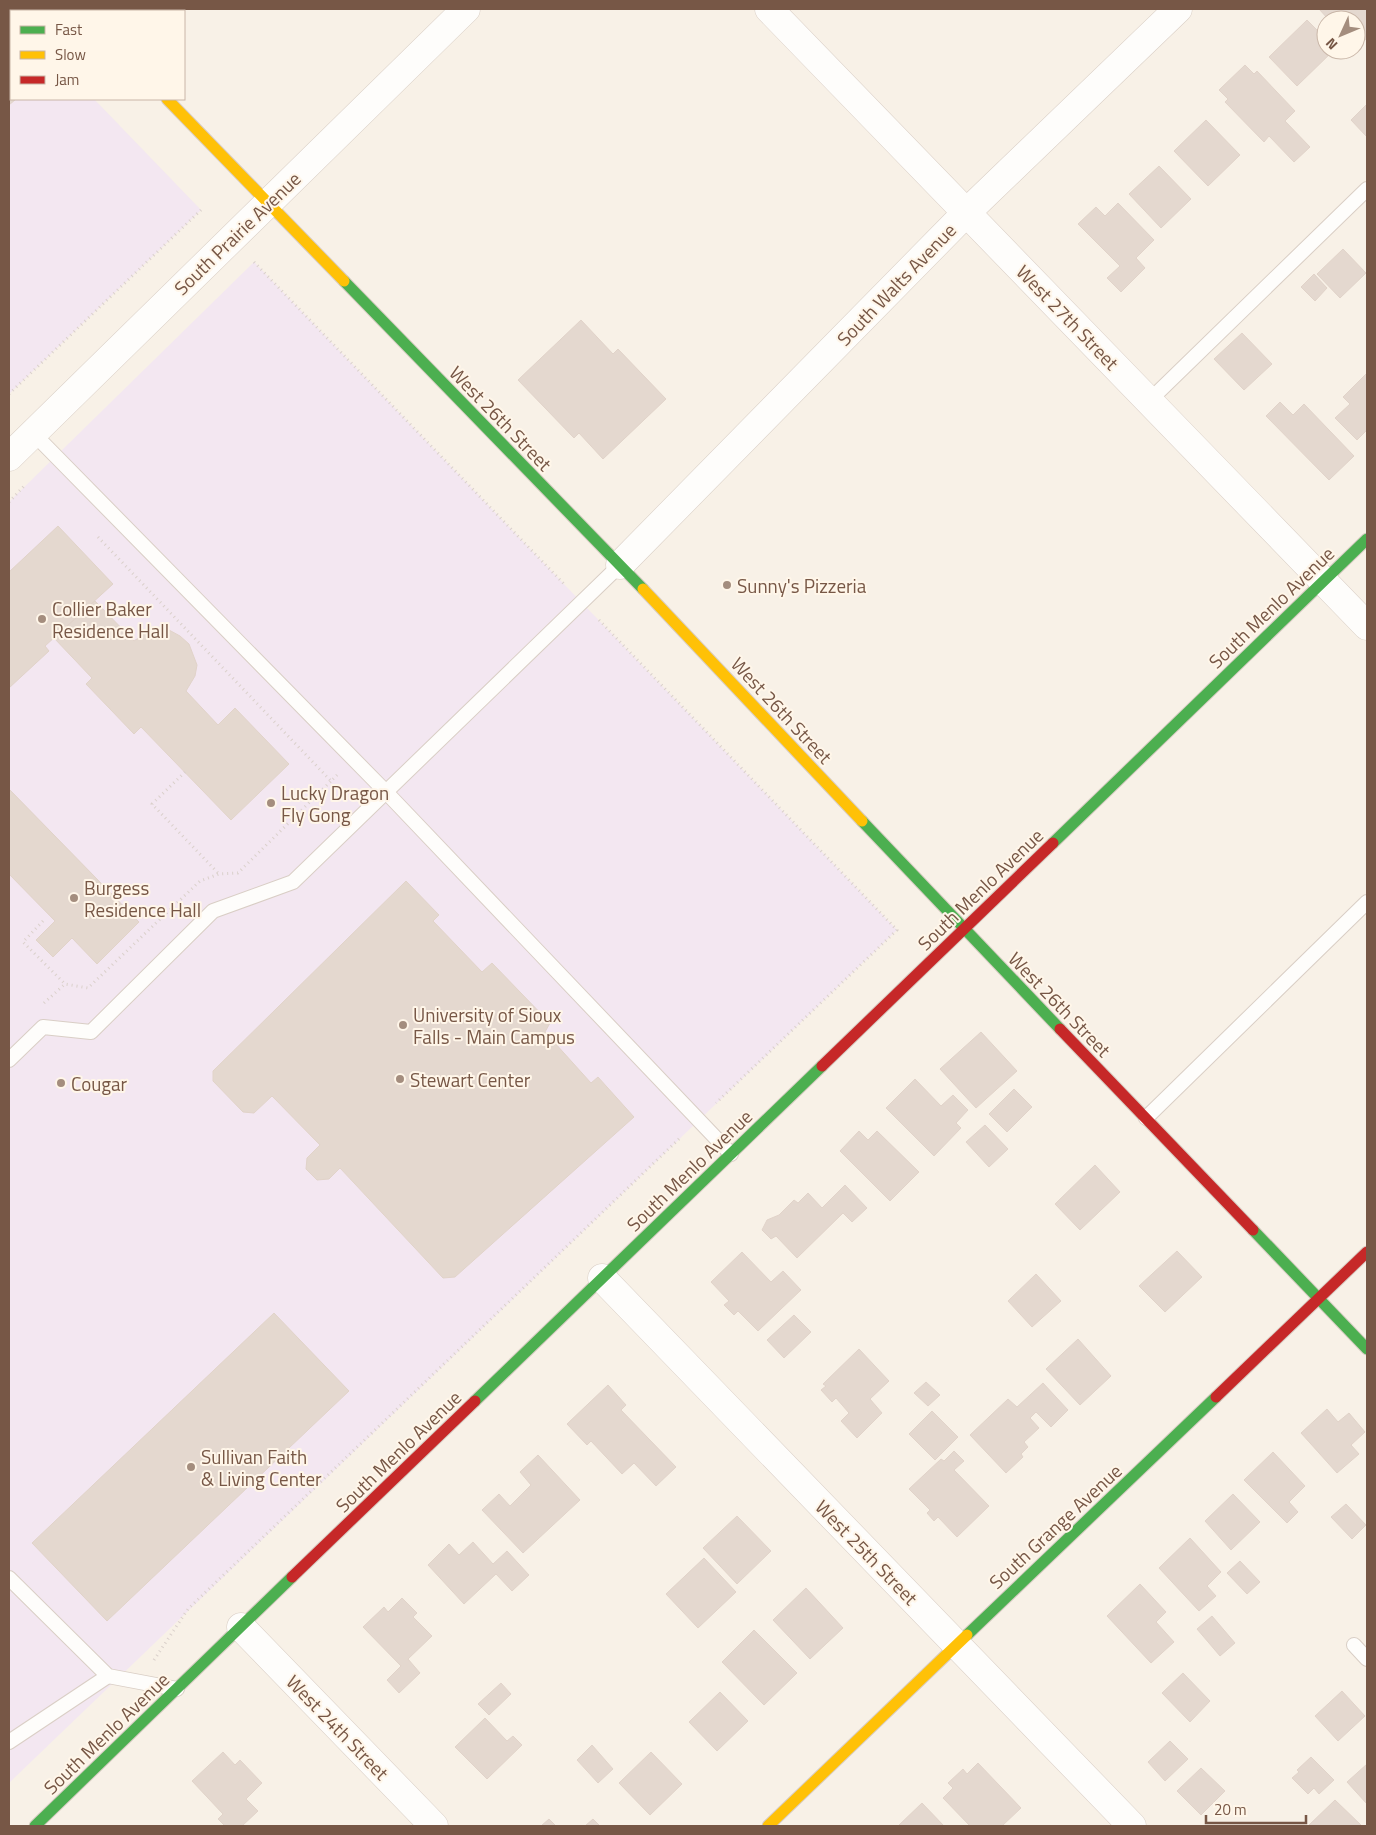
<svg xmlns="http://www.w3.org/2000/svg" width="1376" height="1835" font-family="'Titillium Web',sans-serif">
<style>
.education{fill:#f3e7f1}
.building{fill:#e4d8cf;stroke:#e1d3c9}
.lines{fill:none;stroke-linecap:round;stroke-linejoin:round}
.lane-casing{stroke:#d9cec5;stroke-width:16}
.street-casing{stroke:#d9cec5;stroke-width:29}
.fast-casing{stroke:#d8cdc4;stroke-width:13}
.slow-casing{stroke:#d8cdc4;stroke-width:13}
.jam-casing{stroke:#d8cdc4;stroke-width:13}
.path{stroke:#dad0cb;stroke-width:3;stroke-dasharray:1 4;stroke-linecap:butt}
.lane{stroke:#fefdfb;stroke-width:14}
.street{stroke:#fefdfb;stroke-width:28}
.fast{stroke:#4caf50;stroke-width:11}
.slow{stroke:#ffc107;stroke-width:11}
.jam{stroke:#c62828;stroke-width:11}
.poi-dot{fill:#a48d7e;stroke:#fff6e9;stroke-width:2}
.labels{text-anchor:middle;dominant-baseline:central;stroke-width:4;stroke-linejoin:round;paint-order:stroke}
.street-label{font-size:19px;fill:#775746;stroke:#fff6e9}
.poi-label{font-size:19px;fill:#775746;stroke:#fff6e9;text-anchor:start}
</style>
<rect width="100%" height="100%" fill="#f8f1e7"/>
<g class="education">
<polygon points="11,89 11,99 94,99 201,210 9,394 9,91"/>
<polygon points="254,262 897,930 9,1783 9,502"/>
</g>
<g class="building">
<polygon points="1319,9 1367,9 1367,38 1356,48 1356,20 1329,20"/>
<polygon points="1307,20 1326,39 1326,50 1334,50 1297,86 1269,57"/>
<polygon points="9,52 11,55 11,99 16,99 9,105"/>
<polygon points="1245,65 1254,74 1257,71 1295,111 1285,121 1310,147 1294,162 1269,136 1264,142 1225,102 1228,99 1219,90"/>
<polygon points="1367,104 1367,137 1351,120"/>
<polygon points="1206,120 1240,155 1208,186 1174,151"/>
<polygon points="1159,166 1191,199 1161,228 1129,194"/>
<polygon points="1118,203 1154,240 1136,258 1145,268 1121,292 1107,278 1120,266 1078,224 1096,207 1105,216"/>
<polygon points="1343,249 1366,273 1340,298 1317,274"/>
<polygon points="1314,274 1327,288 1315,301 1301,287"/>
<polygon points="581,320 613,354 618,349 666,399 603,459 579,433 574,438 518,380"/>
<polygon points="1242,333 1272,364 1244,390 1214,359"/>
<polygon points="1367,373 1367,430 1357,440 1335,418 1350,404 1343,397"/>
<polygon points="1280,402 1293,415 1304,404 1354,456 1329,480 1266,416"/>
<polygon points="58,526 113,584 45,646 49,651 9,688 9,572"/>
<polygon points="95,601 134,641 144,634 156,630 169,630 180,636 189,644 197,665 195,676 186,691 218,725 235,708 289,764 231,820 141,727 134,734 86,684 92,678 54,638"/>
<polygon points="9,789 139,922 97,964 72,938 53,957 36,940 55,921 9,874"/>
<polygon points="406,881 439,915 433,921 482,972 492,963 550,1023 545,1032 591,1083 598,1077 634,1117 455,1277 443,1278 340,1168 329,1179 317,1180 306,1169 307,1158 320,1145 272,1096 254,1113 243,1112 213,1081 213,1071"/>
<polygon points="981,1032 1017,1071 976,1108 940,1069"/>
<polygon points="915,1079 941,1106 953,1095 968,1110 956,1123 961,1128 934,1156 886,1108"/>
<polygon points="1014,1089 1032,1107 1007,1132 989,1114"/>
<polygon points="985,1125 1008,1149 989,1167 966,1142"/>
<polygon points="859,1131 868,1140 877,1131 919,1172 890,1201 840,1151"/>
<polygon points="1095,1165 1120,1192 1080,1230 1055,1204"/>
<polygon points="845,1185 867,1208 852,1222 843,1213 797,1258 776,1236 771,1239 762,1230 767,1220 779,1215 794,1200 798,1203 808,1193 822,1208"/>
<polygon points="1177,1251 1202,1277 1165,1312 1139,1286"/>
<polygon points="742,1252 771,1282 783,1271 801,1290 758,1331 738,1311 734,1315 724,1305 729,1301 711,1282"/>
<polygon points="1036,1274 1061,1301 1032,1327 1008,1301"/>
<polygon points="274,1313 349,1391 107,1621 32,1543"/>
<polygon points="794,1315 811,1332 784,1358 767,1340"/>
<polygon points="1078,1339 1111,1376 1080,1405 1046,1369"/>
<polygon points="859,1349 889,1381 870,1399 882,1413 857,1438 841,1421 849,1413 836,1398 832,1402 821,1390 826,1386 823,1384"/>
<polygon points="926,1382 940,1395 928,1406 914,1393"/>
<polygon points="1043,1383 1068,1410 1051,1427 1036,1412 1030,1418 1039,1428 1024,1442 1028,1447 1021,1454 1023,1457 1006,1473 970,1435 1008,1399 1017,1407"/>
<polygon points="608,1385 626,1405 621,1410 676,1467 656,1486 634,1463 622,1474 591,1441 587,1445 567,1424"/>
<polygon points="1327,1409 1338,1422 1349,1413 1365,1432 1351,1445 1359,1454 1337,1473 1301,1433"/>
<polygon points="932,1411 958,1437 935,1460 909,1434"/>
<polygon points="954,1451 964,1461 954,1470 989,1506 957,1537 938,1517 934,1521 927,1513 930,1510 909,1489 941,1459 944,1461"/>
<polygon points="1273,1452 1305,1486 1289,1502 1298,1512 1287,1523 1244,1480"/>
<polygon points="538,1455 580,1500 523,1553 482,1510 499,1494 510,1506 531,1485 520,1472"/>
<polygon points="1233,1494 1260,1522 1231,1550 1205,1521"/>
<polygon points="1346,1504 1366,1525 1352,1539 1331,1517"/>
<polygon points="737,1516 771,1551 737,1584 703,1548"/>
<polygon points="1190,1538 1221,1572 1207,1586 1216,1596 1199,1611 1159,1568"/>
<polygon points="473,1542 493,1564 507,1551 529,1575 512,1591 496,1574 464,1604 428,1565 449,1544 459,1555"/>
<polygon points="704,1558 736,1592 698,1628 666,1594"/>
<polygon points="1240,1561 1260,1582 1247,1594 1227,1573"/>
<polygon points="1140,1584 1166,1612 1156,1622 1174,1642 1151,1663 1107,1616"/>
<polygon points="806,1588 843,1628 810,1659 773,1620"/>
<polygon points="402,1598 417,1613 413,1617 432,1636 408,1659 420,1673 399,1693 387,1680 401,1666 363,1627 384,1607 388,1612"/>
<polygon points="1212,1616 1235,1643 1220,1656 1197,1629"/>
<polygon points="754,1630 797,1673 764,1705 722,1662"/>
<polygon points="1183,1673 1210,1701 1190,1722 1162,1693"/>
<polygon points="501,1683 511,1694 489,1715 478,1704"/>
<polygon points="1342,1691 1365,1716 1338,1741 1315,1716"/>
<polygon points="720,1692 748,1721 717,1751 689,1722"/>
<polygon points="485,1718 507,1741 513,1736 522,1745 487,1779 455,1747"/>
<polygon points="1170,1741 1188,1759 1165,1781 1148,1762"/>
<polygon points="592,1745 613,1769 598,1783 577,1760"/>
<polygon points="223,1752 235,1765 240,1760 262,1783 246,1799 258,1811 242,1826 225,1826 218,1819 223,1814 192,1781"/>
<polygon points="651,1752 682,1784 650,1815 619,1783"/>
<polygon points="1311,1757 1334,1780 1319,1794 1314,1788 1308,1794 1292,1778 1299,1772 1297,1770"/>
<polygon points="978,1763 1021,1808 1002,1826 970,1826 943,1798 953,1788 948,1783 963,1769 967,1774"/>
<polygon points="1367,1764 1367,1804 1347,1782"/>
<polygon points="1201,1768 1225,1791 1201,1815 1177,1791"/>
<polygon points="1335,1800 1362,1826 1308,1826"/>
<polygon points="922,1803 944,1826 898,1826"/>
<polygon points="549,1819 556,1826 541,1826"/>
<polygon points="593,1819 600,1826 585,1826"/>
</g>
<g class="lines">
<g class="lane-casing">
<g id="lane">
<polyline points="1149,401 1367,189"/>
<polyline points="33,433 386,792 731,1154"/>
<polyline points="9,1060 43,1027 91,1032 213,911 293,882 620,565"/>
<polyline points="1146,1118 1367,902"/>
<polyline points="9,1578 108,1676 177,1689"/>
<polyline points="1354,1645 1367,1659"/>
<polyline points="9,1742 108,1676"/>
</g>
</g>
<g class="street-casing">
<g id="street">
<polyline points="769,9 1367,626"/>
<polyline points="9,457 466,9"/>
<polyline points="620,565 967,212 1178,9"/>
<polyline points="602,1278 1132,1826"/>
<polyline points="241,1627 434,1826"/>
</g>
</g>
<g class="fast-casing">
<g id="fast">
<polyline points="79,9 82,11"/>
<polyline points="344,281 643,589"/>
<polyline points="862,821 1060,1029"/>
<polyline points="1053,843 1367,539"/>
<polyline points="1253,1230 1367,1349"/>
<polyline points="475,1401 822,1066"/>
<polyline points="967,1635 1216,1397"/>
<polyline points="35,1826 292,1577"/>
</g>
</g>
<g class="slow-casing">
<g id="slow">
<polyline points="167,99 344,281"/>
<polyline points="643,589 862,821"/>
<polyline points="768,1826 967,1635"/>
</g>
</g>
<g class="jam-casing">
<g id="jam">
<polyline points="1060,1029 1253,1230"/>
<polyline points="822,1066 1053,843"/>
<polyline points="1216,1397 1367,1252"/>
<polyline points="292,1577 475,1401"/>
</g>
</g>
<g class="path">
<polyline points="254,262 565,585"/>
<polyline points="9,394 201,210"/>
<polyline points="9,502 26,484"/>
<polyline points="98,537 331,781 337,775"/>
<polyline points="599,620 897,930 716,1103"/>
<polyline points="185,772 152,804 219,874"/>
<polyline points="43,921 23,942 65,984"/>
<polyline points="44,1003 65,984 88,988 200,881 219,874 238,873 331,781"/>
<polyline points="154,1660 188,1609 681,1137"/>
</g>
<use href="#lane" class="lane"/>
<use href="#street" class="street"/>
<use href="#fast" class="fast"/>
<use href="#slow" class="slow"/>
<use href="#jam" class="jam"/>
</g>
<g class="poi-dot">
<circle cx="727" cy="585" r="5"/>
<circle cx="42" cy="619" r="5"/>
<circle cx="271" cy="803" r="5"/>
<circle cx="74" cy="898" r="5"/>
<circle cx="403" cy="1025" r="5"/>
<circle cx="400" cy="1079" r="5"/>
<circle cx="61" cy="1083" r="5"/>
<circle cx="191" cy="1467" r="5"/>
</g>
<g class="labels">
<g class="street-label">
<text transform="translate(237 233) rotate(-44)">South Prairie Avenue</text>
<text transform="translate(896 284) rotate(-46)">South Walts Avenue</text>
<text transform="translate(1068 317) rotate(46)">West 27th Street</text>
<text transform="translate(501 418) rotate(46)">West 26th Street</text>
<text transform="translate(1271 607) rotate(-44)">South Menlo Avenue</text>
<text transform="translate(782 710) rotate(47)">West 26th Street</text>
<text transform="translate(980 889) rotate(-44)">South Menlo Avenue</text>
<text transform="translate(1060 1004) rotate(46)">West 26th Street</text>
<text transform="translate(689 1170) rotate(-44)">South Menlo Avenue</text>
<text transform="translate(398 1451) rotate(-44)">South Menlo Avenue</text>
<text transform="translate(1055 1526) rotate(-43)">South Grange Avenue</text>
<text transform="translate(867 1552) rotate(46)">West 25th Street</text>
<text transform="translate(338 1727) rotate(46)">West 24th Street</text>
<text transform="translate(106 1733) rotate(-44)">South Menlo Avenue</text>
</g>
<g class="poi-label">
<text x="737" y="585">Sunny's Pizzeria</text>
<text x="52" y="608">Collier Baker<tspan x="52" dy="22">Residence Hall</tspan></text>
<text x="281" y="792">Lucky Dragon<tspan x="281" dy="22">Fly Gong</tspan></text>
<text x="84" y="887">Burgess<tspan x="84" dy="22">Residence Hall</tspan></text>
<text x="413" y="1014">University of Sioux<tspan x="413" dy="22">Falls - Main Campus</tspan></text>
<text x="410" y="1079">Stewart Center</text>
<text x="71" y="1083">Cougar</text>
<text x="201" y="1456">Sullivan Faith<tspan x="201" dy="22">&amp; Living Center</tspan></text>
</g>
</g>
<rect width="1376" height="1835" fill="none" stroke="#775746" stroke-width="20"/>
<rect x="10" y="10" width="175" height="90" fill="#fff6e9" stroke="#c9b6a8"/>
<rect x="20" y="26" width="25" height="8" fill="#4caf50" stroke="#c9b6a8"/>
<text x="55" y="35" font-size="15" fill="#775746">Fast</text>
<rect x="20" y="51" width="25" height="8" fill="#ffc107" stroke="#c9b6a8"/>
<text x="55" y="60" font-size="15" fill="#775746">Slow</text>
<rect x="20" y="76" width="25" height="8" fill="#c62828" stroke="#c9b6a8"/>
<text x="55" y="85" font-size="15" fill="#775746">Jam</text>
<g transform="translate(1341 35) rotate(226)"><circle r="24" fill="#fff6e9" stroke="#c9b6a8"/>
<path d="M0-4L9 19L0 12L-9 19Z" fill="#a48d7e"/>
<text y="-8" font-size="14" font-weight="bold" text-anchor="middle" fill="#775746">N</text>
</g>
<path d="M1206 1815v8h100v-8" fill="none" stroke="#775746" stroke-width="2.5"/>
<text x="1214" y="1815" font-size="15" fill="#775746" stroke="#fff6e9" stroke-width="4" paint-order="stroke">20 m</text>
</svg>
